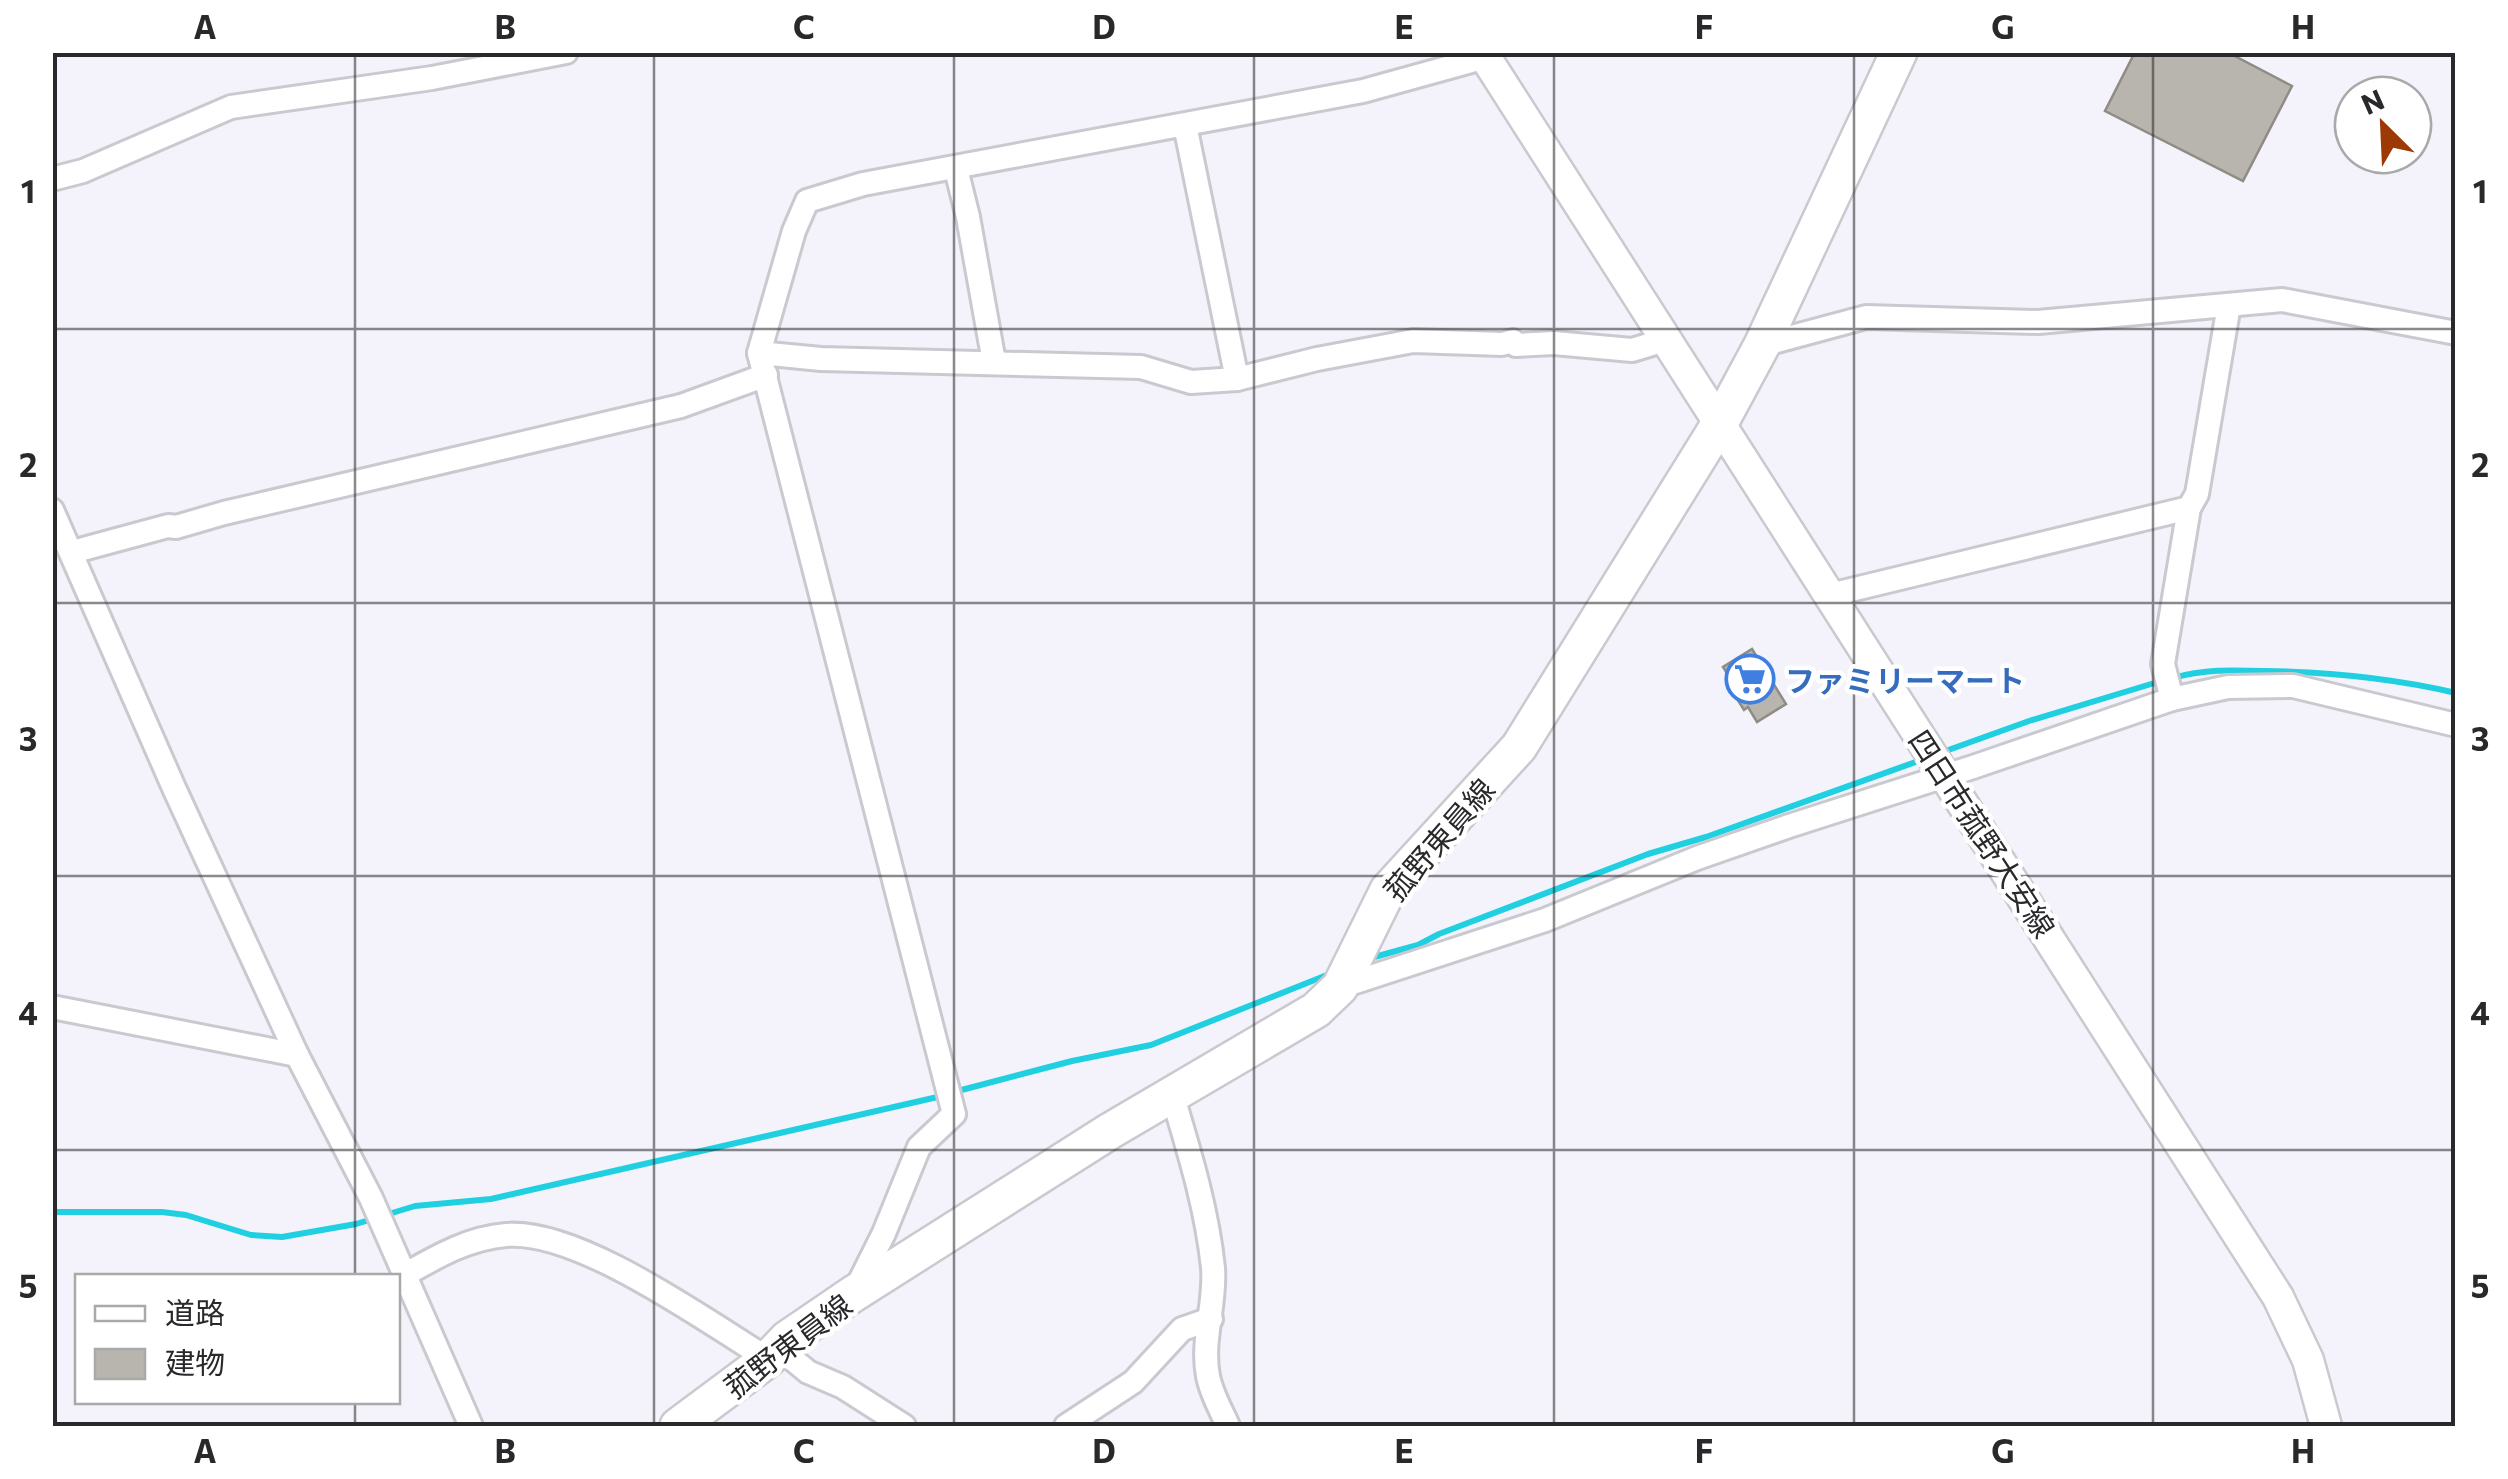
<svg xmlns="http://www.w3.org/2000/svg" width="2508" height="1479" font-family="Commissioner,'Noto Sans JP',sans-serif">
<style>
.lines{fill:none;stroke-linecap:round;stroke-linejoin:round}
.stream{stroke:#21d0e0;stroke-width:6}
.building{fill:#b8b4ae;stroke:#8f8b85;stroke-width:2.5}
.minor-casing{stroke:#c9c9d0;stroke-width:28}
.secondary-casing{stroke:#c9c9d0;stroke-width:35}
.primary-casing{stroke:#c9c9d0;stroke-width:40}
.minor{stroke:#fff;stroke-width:22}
.secondary{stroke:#fff;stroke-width:30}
.primary{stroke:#fff;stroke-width:35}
.grid{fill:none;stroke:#29282b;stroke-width:2.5;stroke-opacity:0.55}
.labels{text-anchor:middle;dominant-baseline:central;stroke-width:9;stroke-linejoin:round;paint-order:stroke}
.shop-label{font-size:30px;font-weight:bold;fill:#366cbe;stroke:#fff;text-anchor:start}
.street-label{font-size:30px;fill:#29282b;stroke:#fff}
.neatline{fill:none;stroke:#29282b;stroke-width:4}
.grid-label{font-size:32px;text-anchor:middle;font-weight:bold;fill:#29282b}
</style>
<rect width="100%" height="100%" fill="#f4f3fb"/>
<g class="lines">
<g class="stream">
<path d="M2173,678C2203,669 2233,670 2265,671C2329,672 2392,678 2456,693"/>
<polyline points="1940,753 2029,721 2161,681"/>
<polyline points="1367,959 1418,945 1439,934 1648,854 1706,837 1924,759"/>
<polyline points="954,1092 1072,1061 1151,1045 1332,973"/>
<polyline points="52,1212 162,1212 186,1215 251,1235 282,1237 356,1224 415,1206 491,1199 942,1096"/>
</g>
</g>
<g class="building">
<polygon points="2135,52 2227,52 2292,86 2243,181 2105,111"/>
<polygon points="1752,649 1786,704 1757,722 1748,707 1744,710 1734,694 1738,691 1723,667"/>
</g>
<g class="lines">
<g class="minor-casing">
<g id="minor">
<polyline points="1185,125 1237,379"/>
<polyline points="956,169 968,217 994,362"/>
<polyline points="52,179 83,171 231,107 432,78 566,52"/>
<polyline points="1762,345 1866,317 2038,322 2282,300 2456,333"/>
<polyline points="759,353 821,359 1141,367 1191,382 1237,379 1317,359 1413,341 1502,344 1513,341 1516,345 1554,343 1632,350 1665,340"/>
<polyline points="52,510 174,788 297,1055 371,1198 471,1426"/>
<polyline points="72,552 168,526 176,527 224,513 681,406 766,375"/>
<polyline points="1830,595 2189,508"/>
<polyline points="2172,699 2163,664 2189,508 2197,494 2229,305"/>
<polyline points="1340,987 1545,920 1697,858 1789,826 1973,767 2172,699 2228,687 2293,686 2456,725"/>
<polyline points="52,1007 297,1055"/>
<path d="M1172,1094C1189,1151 1207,1209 1213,1268C1216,1304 1201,1340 1208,1376C1211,1393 1221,1410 1228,1426"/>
<path d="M406,1274C438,1256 469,1238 506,1235C577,1228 706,1321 768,1359"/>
<polyline points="855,1291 884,1233 919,1147 954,1114 759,353 794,231 807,201 863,184 1363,91 1486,57"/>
<polyline points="779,1348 808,1372 843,1387 904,1426"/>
<polyline points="1066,1426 1133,1382 1182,1329 1211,1319"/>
</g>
</g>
<g class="secondary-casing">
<polyline id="secondary" points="1482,52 2278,1297 2308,1360 2326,1426"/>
</g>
<g class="primary-casing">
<polyline id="primary" points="678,1426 768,1359 787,1339 853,1294 1110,1131 1316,1010 1340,987 1388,890 1519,747 1720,423 1762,345 1899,52"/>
</g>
<use href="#minor" class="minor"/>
<use href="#secondary" class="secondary"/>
<use href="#primary" class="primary"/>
</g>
<path class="grid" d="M355,52V1276M654,52V1426M954,52V1426M1254,52V1426M1554,52V1426M1854,52V1426M2153,52V1426M52,329H2456M52,603H2456M52,876H2456M52,1150H2456M355,1402V1426"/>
<defs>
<g id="supermarket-ring" transform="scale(2.5)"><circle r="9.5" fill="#fff" stroke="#3f7fe0" stroke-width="1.5"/><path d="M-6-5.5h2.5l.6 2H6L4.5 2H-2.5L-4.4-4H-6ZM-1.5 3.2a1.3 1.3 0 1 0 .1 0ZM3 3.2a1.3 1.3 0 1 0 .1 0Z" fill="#3f7fe0"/></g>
</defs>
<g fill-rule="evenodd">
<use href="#supermarket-ring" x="1750" y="679"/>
</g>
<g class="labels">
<g class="shop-label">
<text x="1785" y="679">ファミリーマート</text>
</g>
<g class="street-label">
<text transform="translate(1983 833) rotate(57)">四日市菰野大安線</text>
<text transform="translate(1438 839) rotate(-49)">菰野東員線</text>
<text transform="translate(787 1345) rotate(-37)">菰野東員線</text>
</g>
</g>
<rect width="2508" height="1479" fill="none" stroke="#ffffff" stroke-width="110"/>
<rect x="75" y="1274" width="325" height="130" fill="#ffffff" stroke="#a9a9aa" stroke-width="2.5"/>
<rect x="95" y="1306" width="50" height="15" fill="#ffffff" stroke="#a9a9aa" stroke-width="2.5"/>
<text x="165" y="1324" font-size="30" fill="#29282b">道路</text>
<rect x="95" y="1349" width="50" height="30" fill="#b8b4ae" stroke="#a9a9aa" stroke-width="2.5"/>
<text x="165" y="1374" font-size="30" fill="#29282b">建物</text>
<g transform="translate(2383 125) rotate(336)"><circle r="48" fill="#ffffff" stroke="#a9a9aa" stroke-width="2.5"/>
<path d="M0-8L18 38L0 25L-18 38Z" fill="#9d3905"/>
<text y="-15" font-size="28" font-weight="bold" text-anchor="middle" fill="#29282b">N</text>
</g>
<rect x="55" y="55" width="2398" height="1369" class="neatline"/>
<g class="grid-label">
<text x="205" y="39">A</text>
<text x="505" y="39">B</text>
<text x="804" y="39">C</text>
<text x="1104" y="39">D</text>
<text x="1404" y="39">E</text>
<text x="1704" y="39">F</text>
<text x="2003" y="39">G</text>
<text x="2303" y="39">H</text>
<text x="28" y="203">1</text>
<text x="2480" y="203">1</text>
<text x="28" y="477">2</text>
<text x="2480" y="477">2</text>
<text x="28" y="751">3</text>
<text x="2480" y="751">3</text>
<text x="28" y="1025">4</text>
<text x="2480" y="1025">4</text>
<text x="28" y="1298">5</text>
<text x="2480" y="1298">5</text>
<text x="205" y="1463">A</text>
<text x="505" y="1463">B</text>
<text x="804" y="1463">C</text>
<text x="1104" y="1463">D</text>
<text x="1404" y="1463">E</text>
<text x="1704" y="1463">F</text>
<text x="2003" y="1463">G</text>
<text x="2303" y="1463">H</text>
</g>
</svg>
